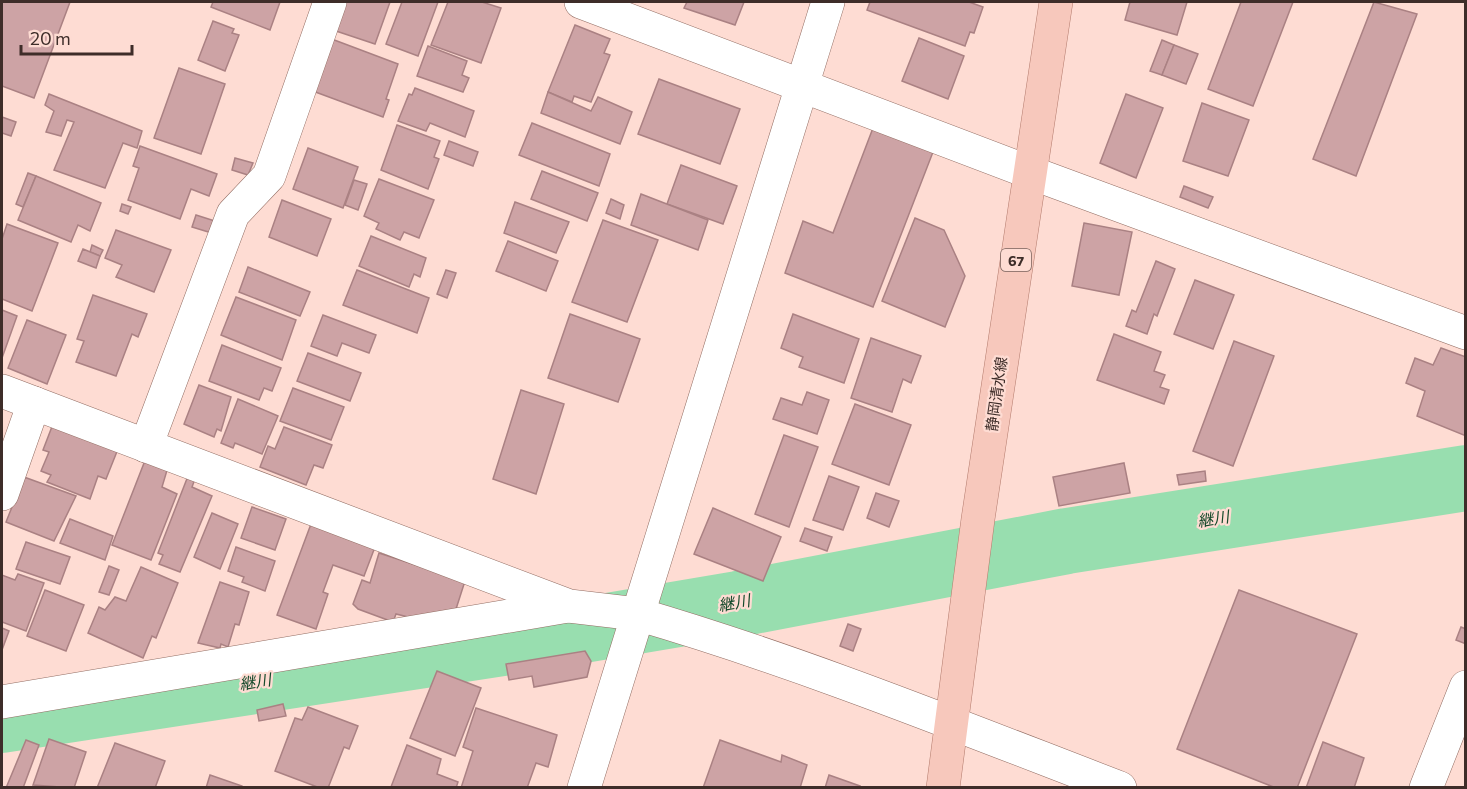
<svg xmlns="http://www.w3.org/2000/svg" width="1467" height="789" font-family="Commissioner,'Noto Sans JP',sans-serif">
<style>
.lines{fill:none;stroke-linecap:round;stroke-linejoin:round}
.river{stroke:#98deaf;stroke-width:66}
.building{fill:#cda3a5;stroke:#aa8183;stroke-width:1.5}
.street-casing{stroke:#926d63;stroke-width:34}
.secondary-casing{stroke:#926d63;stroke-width:34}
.primary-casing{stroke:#b27a6c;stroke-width:34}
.street{stroke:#fff;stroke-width:33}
.secondary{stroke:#fff;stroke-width:33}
.primary{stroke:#f7c8bc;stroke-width:33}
.labels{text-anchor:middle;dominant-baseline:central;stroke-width:4.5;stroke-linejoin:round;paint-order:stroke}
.shield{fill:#fedcd3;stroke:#78625c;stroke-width:1.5}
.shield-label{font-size:14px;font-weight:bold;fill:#3e2d29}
.street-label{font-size:15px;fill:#3e2d29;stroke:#fedcd3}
.water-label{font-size:16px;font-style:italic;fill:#15492b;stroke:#fedcd3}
</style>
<rect width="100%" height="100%" fill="#fedcd3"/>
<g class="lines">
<polyline class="river" points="2,720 554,635 738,604 1067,541 1466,478"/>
</g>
<g class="building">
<polygon points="2,2 70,2 34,98 2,86"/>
<polygon points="213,2 280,2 270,30 211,7"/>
<polygon points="344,2 390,2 375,44 333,30"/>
<polygon points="402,2 438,2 418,56 386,44"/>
<polygon points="448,2 482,2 501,8 481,63 431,45"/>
<polygon points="687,2 744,2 735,25 684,8"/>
<polygon points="870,2 969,2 983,7 974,33 970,32 965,46 867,10"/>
<polygon points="1130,2 1187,2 1177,35 1125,20"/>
<polygon points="1241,2 1293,2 1253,106 1208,89"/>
<polygon points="1374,2 1417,14 1356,176 1313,159"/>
<polygon points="213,21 234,29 232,33 239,35 225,71 198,60"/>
<polygon points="575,25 610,39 604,53 610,55 591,102 574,96 572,102 548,92"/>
<polygon points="329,38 398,64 386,99 389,100 383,117 310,90"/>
<polygon points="919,38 964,56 948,99 902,81"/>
<polygon points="1162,40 1174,45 1162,75 1150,71"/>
<polygon points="1174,45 1198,54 1186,84 1162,75"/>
<polygon points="428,46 467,61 462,75 469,78 463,92 417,76"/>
<polygon points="179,68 225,84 201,154 154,138"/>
<polygon points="659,79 740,109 720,164 638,134"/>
<polygon points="415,88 474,111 465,137 430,123 426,131 398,121 409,94 412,95"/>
<polygon points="548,92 591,111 598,97 632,112 620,144 541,113"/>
<polygon points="49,94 142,131 137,148 123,143 105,188 54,170 74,122 67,120 61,136 46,132 54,111 45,105"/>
<polygon points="1126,94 1163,108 1136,178 1100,163"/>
<polygon points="1202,103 1249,120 1228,176 1183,161"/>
<polygon points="2,117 16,122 11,136 2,133"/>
<polygon points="532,123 610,154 599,186 519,155"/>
<polygon points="397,125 440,141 434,157 439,159 428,189 381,170"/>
<polygon points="873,128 933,152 873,307 785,273 803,221 833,233"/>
<polygon points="449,141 478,152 473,166 444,155"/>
<polygon points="140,146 217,174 209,196 191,189 180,219 128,200 139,168 133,166"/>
<polygon points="308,148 358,167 343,208 293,189"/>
<polygon points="235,158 253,163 248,175 232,170"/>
<polygon points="681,165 737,186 723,224 667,204"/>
<polygon points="542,171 598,193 587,221 531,199"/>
<polygon points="28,173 36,176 23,207 16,204"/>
<polygon points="36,176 101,203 90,231 78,225 71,242 18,220"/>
<polygon points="379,179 434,200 419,238 404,232 400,240 376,229 379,223 364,216"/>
<polygon points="354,180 367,184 358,210 345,205"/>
<polygon points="1184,186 1213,197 1208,208 1180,197"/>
<polygon points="641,194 708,220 698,250 631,225"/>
<polygon points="611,199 624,205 620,219 606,213"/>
<polygon points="282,200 331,219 317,256 269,237"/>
<polygon points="515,202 569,222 556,253 504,233"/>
<polygon points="122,204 131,207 128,214 120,211"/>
<polygon points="196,215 218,222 215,234 192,227"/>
<polygon points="915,218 944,230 965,276 945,327 882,301"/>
<polygon points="603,220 658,240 627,322 572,302"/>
<polygon points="1084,223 1132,232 1119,295 1072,286"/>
<polygon points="7,224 58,243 32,311 2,299 2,239"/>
<polygon points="116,230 171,250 154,292 116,277 122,265 105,258"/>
<polygon points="371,236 426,258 420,277 414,274 409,287 359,266"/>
<polygon points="508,241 558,261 546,291 496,271"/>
<polygon points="92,245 103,250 100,256 90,252"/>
<polygon points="83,249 100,256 96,268 78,261"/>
<polygon points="1156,261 1175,269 1157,316 1154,314 1147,334 1126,326 1132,310 1136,312"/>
<polygon points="248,267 310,292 300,316 239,292"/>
<polygon points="357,270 429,298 417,333 343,305"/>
<polygon points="446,270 456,273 447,298 437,294"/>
<polygon points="1195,280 1234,295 1213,349 1174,334"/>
<polygon points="93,295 147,314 138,337 132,334 116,376 76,362 84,341 77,339"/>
<polygon points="236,297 296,320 282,360 221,335"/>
<polygon points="2,310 17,316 2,358"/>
<polygon points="570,314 640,339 618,402 548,378"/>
<polygon points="793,314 859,339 844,383 799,367 803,357 781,348"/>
<polygon points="323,315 376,335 369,353 342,343 337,356 311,346"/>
<polygon points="27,320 66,335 47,384 8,368"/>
<polygon points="1114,334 1161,352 1154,371 1165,375 1160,387 1169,390 1164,404 1097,380"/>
<polygon points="871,338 921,356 911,383 903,379 892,412 851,398"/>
<polygon points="1234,341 1274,356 1233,466 1193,451"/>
<polygon points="222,345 281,368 272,391 264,388 259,400 209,381"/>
<polygon points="1441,348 1466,357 1466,436 1417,416 1425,391 1406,383 1415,358 1433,365"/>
<polygon points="308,353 361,373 350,401 297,381"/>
<polygon points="199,385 231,397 221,431 217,429 214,437 184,424"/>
<polygon points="293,388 344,407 331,440 280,421"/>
<polygon points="521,390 564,404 536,494 493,479"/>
<polygon points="807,392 829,400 817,434 773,419 781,398 802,405"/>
<polygon points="238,399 278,416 262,454 235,443 233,448 221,443"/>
<polygon points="855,404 911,425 889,485 832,464"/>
<polygon points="53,424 118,449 106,479 98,476 90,499 47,482 51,475 41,471 49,452 43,450"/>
<polygon points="284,427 332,445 323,468 314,465 306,485 260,467 268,446 275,449"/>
<polygon points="784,435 818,447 789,527 755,514"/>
<polygon points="146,458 168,467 162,487 177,494 151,560 112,545"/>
<polygon points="1124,463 1130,493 1059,506 1053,477"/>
<polygon points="1205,471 1206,481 1179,485 1177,475"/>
<polygon points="188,476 195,479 192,487 212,496 180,572 159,564 163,555 158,553"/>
<polygon points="829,476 859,487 843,530 813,520"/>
<polygon points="24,477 76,496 54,541 6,522"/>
<polygon points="876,493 899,501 889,527 867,518"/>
<polygon points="252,507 286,519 275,550 241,538"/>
<polygon points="713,508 781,537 763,581 694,554"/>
<polygon points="212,513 238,524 220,569 194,557"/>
<polygon points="70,519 113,536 105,560 60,543"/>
<polygon points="311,524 375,547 364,576 333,565 323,592 328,594 316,629 277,615"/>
<polygon points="805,528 832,537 827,551 800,541"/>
<polygon points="26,542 70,557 60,584 16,569"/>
<polygon points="236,547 275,561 265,591 242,582 244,577 228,571"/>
<polygon points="379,553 465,581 456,609 412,618 396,614 393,622 358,609 353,604 362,580 370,583"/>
<polygon points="109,566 119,570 109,595 99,592"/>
<polygon points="141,567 178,583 156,638 152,636 143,658 88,633 99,607 105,610 115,597 126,601"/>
<polygon points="18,574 44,583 26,631 2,622 2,575 15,580"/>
<polygon points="220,582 249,592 239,625 235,624 228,647 221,644 220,648 198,643"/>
<polygon points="45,590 84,605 66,651 27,636"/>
<polygon points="1239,590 1357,634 1297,788 1276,788 1177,749"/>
<polygon points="848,624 861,629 853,651 840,646"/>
<polygon points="1461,627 1466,629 1466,644 1456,640"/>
<polygon points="2,628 9,631 2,650"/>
<polygon points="585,651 591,661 587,677 534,687 532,676 509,680 506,664"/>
<polygon points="437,671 481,688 455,756 410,738"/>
<polygon points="283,704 286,716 259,721 257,710"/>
<polygon points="308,707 358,726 349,749 344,747 328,788 320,788 275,771 295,718 302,720"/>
<polygon points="476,708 557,735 548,767 536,763 527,788 461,788 473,751 463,747"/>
<polygon points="49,739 86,752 74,788 33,785"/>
<polygon points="26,740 39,745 23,788 6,788"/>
<polygon points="720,740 781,762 782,755 807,765 800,788 703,788"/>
<polygon points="1323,742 1364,758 1354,788 1306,788"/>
<polygon points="115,743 165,761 155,788 97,788"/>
<polygon points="407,745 441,759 437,774 458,782 456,788 391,787"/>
<polygon points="210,775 242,786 242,788 206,788"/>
<polygon points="829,775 860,786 859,788 825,788"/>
</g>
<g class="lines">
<g class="street-casing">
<g id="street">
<polyline points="581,2 1029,172 1466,333"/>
<polyline points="2,391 569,606 637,614"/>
<polyline points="146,446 233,214 269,176 330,2"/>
<polyline points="2,494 34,403"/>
<polyline points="2,702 568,606"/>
<polyline points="1426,788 1466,687"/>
</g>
</g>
<g class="secondary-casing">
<g id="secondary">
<path d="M637,614C801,662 961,727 1120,788"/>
<polyline points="584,788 828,2"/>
</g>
</g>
<g class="primary-casing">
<polyline id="primary" points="943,788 978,519 1056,2"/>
</g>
<use href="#street" class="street"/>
<use href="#secondary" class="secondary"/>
<use href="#primary" class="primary"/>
</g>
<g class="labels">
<rect class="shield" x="1001" y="249" width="30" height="22" rx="4.5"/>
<g class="shield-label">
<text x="1016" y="260">67</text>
</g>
<g class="street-label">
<text transform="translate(996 394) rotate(-82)">静岡清水線</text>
</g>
<g class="water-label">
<text transform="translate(1213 518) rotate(-9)">継川</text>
<text transform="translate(734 602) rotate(-10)">継川</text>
<text transform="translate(255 681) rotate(-9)">継川</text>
</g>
</g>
<rect width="1467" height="789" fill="none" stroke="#3e2d29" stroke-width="6"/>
<path d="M21 45v9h111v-9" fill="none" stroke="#3e2d29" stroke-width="3"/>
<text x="30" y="45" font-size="18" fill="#3e2d29" stroke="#fedcd3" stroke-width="4.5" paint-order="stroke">20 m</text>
</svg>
